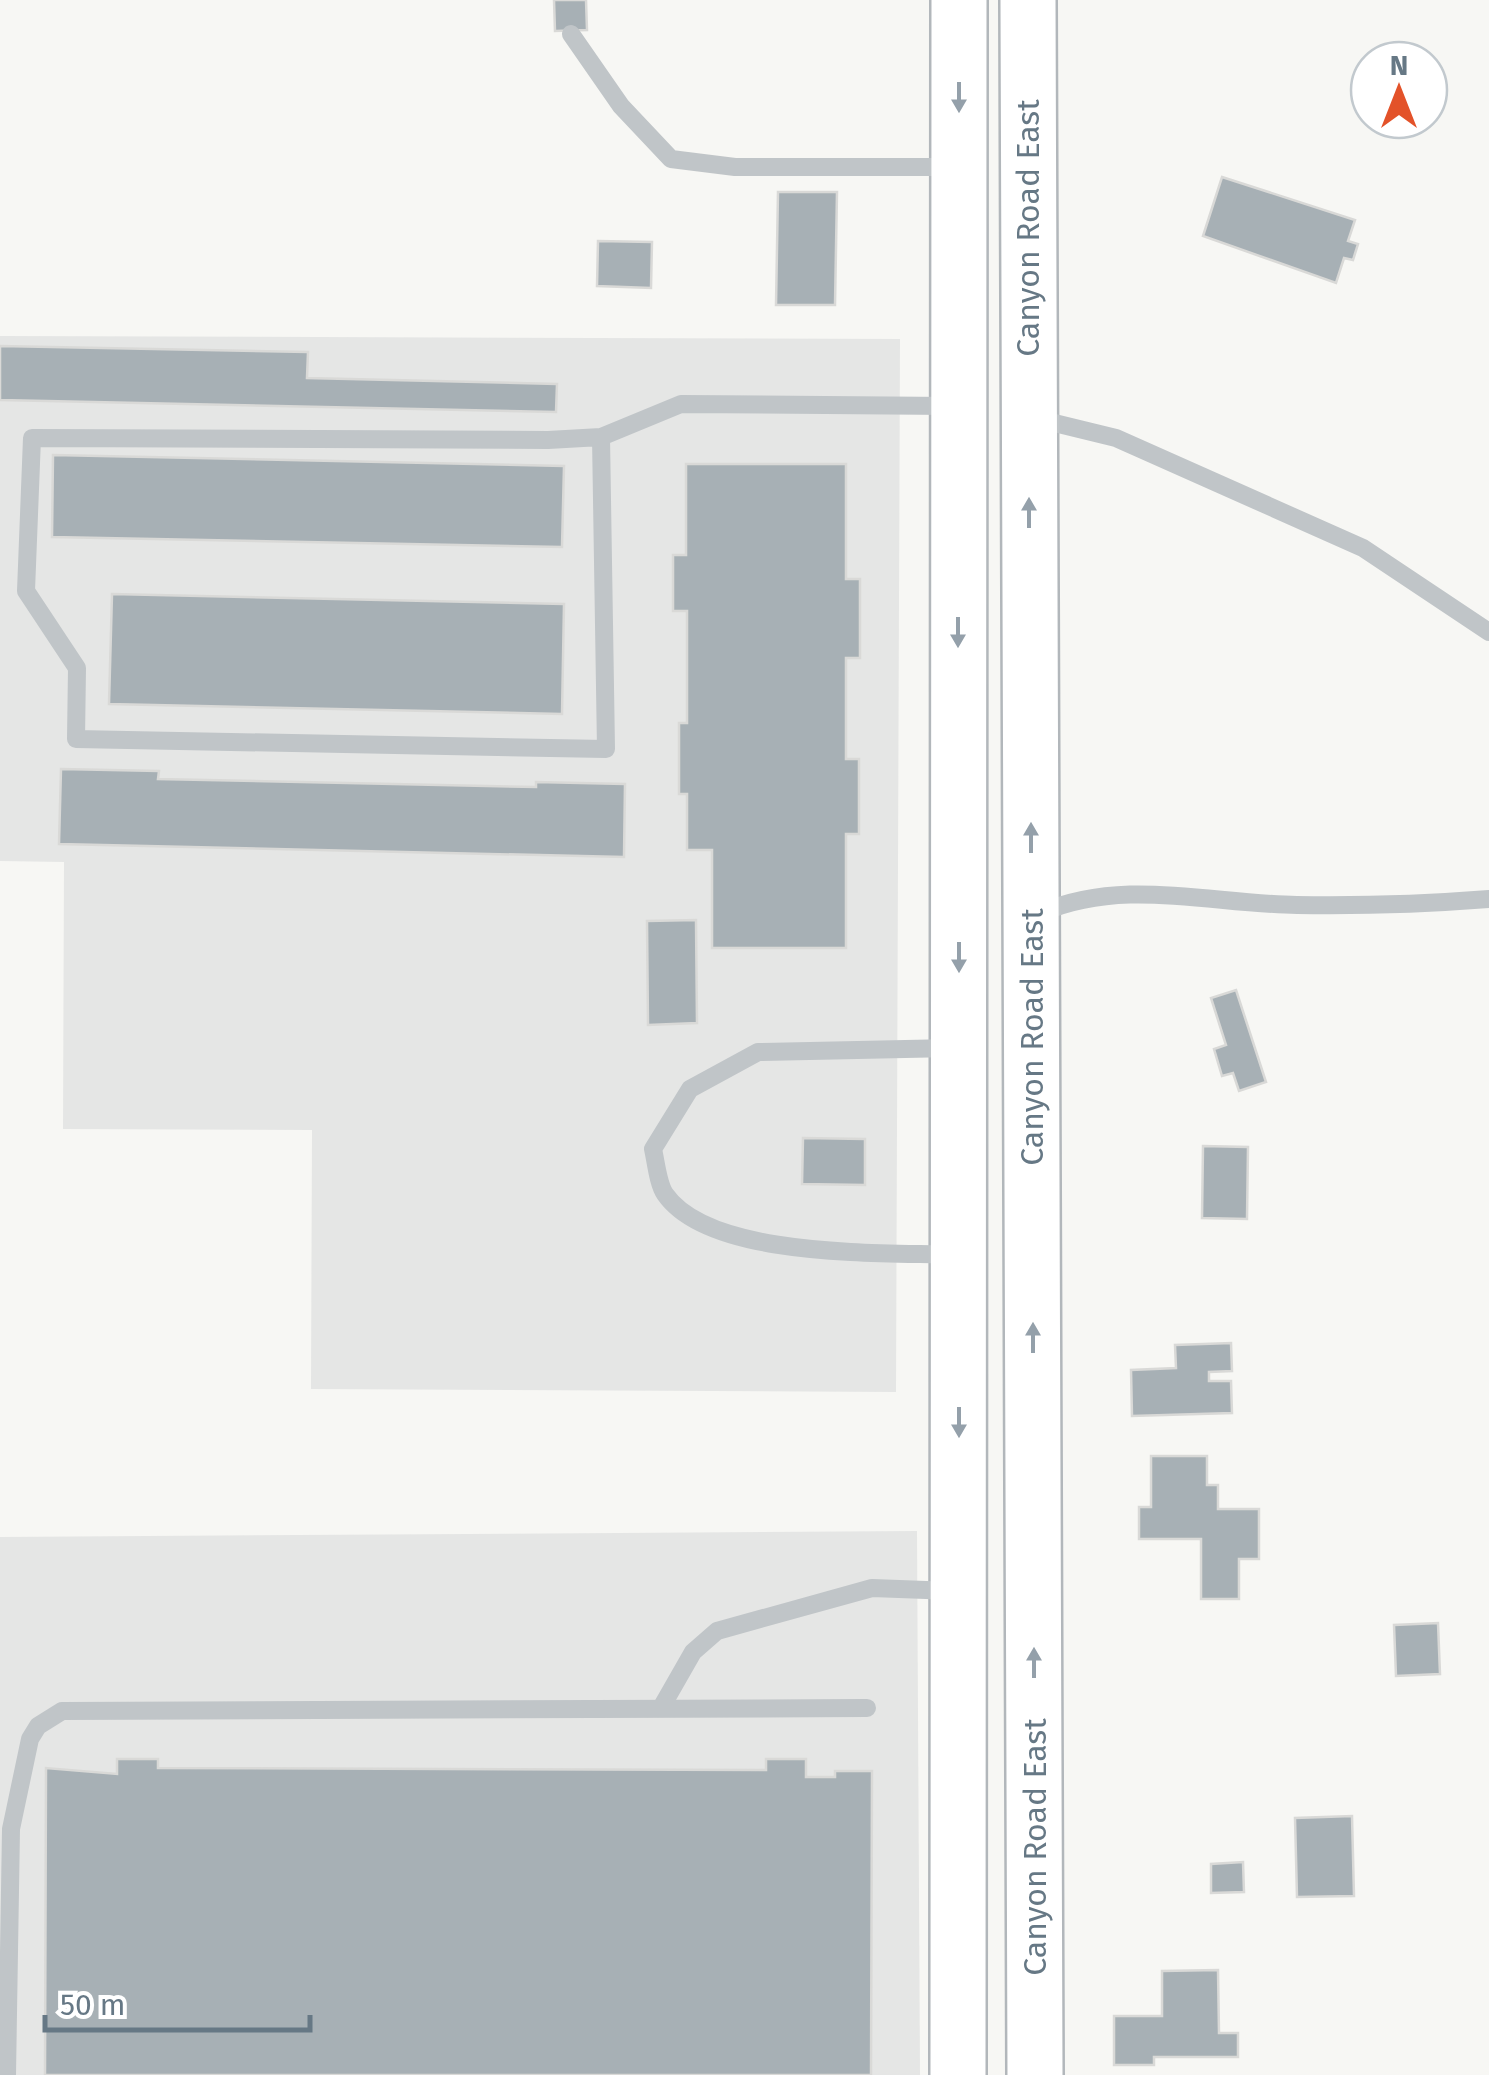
<svg xmlns="http://www.w3.org/2000/svg" width="1489" height="2075" font-family="'Fira Sans',sans-serif">
<style>
.built{fill:#e5e6e5}
.building{fill:#a7b0b5;stroke:#d9d9d7;stroke-width:2.5}
.lines{fill:none;stroke-linecap:round;stroke-linejoin:round}
.primary-casing{stroke:#b2b7bb;stroke-width:60}
.service{stroke:#c0c5c8;stroke-width:18}
.primary{stroke:#fff;stroke-width:55}
.oneway{fill:#94a0aa}
.labels{text-anchor:middle;dominant-baseline:central;stroke-width:10;stroke-linejoin:round;paint-order:stroke}
.street-label{font-size:32px;fill:#667885;stroke:#fff}
</style>
<rect width="100%" height="100%" fill="#f7f7f4"/>
<g class="built">
<polygon points="0,336 900,339 896,1392 311,1389 312,1130 63,1129 64,862 0,861"/>
<polygon points="917,1531 920,2075 0,2075 0,1537"/>
</g>
<g class="building">
<polygon points="554,0 586,0 587,30 555,31"/>
<polygon points="1222,177 1355,220 1348,241 1358,244 1353,260 1344,258 1336,283 1203,236"/>
<polygon points="778,192 837,192 835,305 776,305"/>
<polygon points="598,241 652,242 651,288 597,286"/>
<polygon points="0,346 308,352 307,378 557,384 556,412 0,400"/>
<polygon points="53,455 564,466 562,547 52,537"/>
<polygon points="686,464 846,464 846,579 860,579 860,658 846,658 846,759 859,759 859,834 846,834 846,948 712,948 712,850 687,850 687,794 679,794 679,723 687,723 687,611 673,611 673,555 686,555"/>
<polygon points="112,594 564,604 562,714 109,704"/>
<polygon points="61,769 159,771 158,779 536,787 536,782 625,784 624,857 59,844"/>
<polygon points="696,920 697,1023 648,1025 647,921"/>
<polygon points="1236,990 1266,1082 1239,1091 1233,1073 1222,1076 1214,1049 1226,1045 1211,998"/>
<polygon points="803,1138 865,1139 865,1185 802,1184"/>
<polygon points="1203,1146 1248,1147 1247,1219 1202,1218"/>
<polygon points="1231,1343 1232,1371 1209,1372 1209,1381 1231,1381 1232,1413 1132,1416 1131,1370 1176,1368 1175,1345"/>
<polygon points="1151,1456 1207,1456 1207,1485 1218,1485 1218,1509 1259,1509 1259,1559 1239,1559 1239,1599 1201,1599 1201,1539 1139,1539 1139,1507 1151,1507"/>
<polygon points="1438,1623 1440,1674 1396,1676 1394,1625"/>
<polygon points="117,1759 158,1759 158,1768 766,1770 766,1759 806,1759 806,1777 835,1777 835,1771 872,1771 871,2075 45,2075 46,1768 117,1774"/>
<polygon points="1352,1816 1354,1896 1297,1897 1295,1818"/>
<polygon points="1243,1862 1244,1892 1211,1893 1211,1864"/>
<polygon points="1218,1970 1219,2033 1238,2033 1238,2057 1154,2057 1154,2065 1114,2065 1114,2016 1162,2016 1162,1971"/>
</g>
<g class="lines">
<g class="primary-casing">
<g id="primary">
<polyline points="1028,0 1035,2075"/>
<polyline points="958,2075 959,0"/>
</g>
</g>
<g class="service">
<polyline points="571,34 621,106 671,159 735,167 953,167"/>
<polyline points="1034,418 1116,438 1363,548 1489,632"/>
<polyline points="601,437 606,749 76,739 77,668 26,591 32,438 548,440 601,437 681,404 952,406"/>
<path d="M1041,913C1123,877 1211,904 1297,905C1361,906 1426,904 1489,899"/>
<path d="M953,1048L758,1052L690,1089L653,1149C656,1162 658,1184 665,1194C710,1259 882,1252 955,1255"/>
<polyline points="661,1708 693,1652 717,1631 872,1588 953,1591"/>
<polyline points="7,2075 11,1829 30,1739 38,1726 62,1711 867,1708"/>
</g>
<use href="#primary" class="primary"/>
</g>
<defs><path id="oneway-solid" d="M-6-.8H1V-3.2L6.5 0L1 3.2V.8H-6Z" transform="scale(2.5)"/></defs>
<g class="oneway">
<use href="#oneway-solid" transform="translate(959 97) rotate(90)"/>
<use href="#oneway-solid" transform="translate(1029 513) rotate(-90)"/>
<use href="#oneway-solid" transform="translate(958 632) rotate(90)"/>
<use href="#oneway-solid" transform="translate(1031 838) rotate(-90)"/>
<use href="#oneway-solid" transform="translate(959 957) rotate(90)"/>
<use href="#oneway-solid" transform="translate(1033 1338) rotate(-90)"/>
<use href="#oneway-solid" transform="translate(959 1422) rotate(90)"/>
<use href="#oneway-solid" transform="translate(1034 1663) rotate(-90)"/>
</g>
<g class="labels">
<g class="street-label">
<text transform="translate(1028 228) rotate(-90)">Canyon Road East</text>
<text transform="translate(1032 1037) rotate(-90)">Canyon Road East</text>
<text transform="translate(1035 1847) rotate(-90)">Canyon Road East</text>
</g>
</g>
<g transform="translate(1399 90)"><circle r="48" fill="#ffffff" stroke="#c2c9ce" stroke-width="2.5"/>
<path d="M0-8L18 38L0 25L-18 38Z" fill="#e35229"/>
<text y="-15" font-size="28" font-weight="bold" text-anchor="middle" fill="#667885">N</text>
</g>
<path d="M45 2015v15h265v-15" fill="none" stroke="#667885" stroke-width="5"/>
<text x="60" y="2015" font-size="30" fill="#667885" stroke="#ffffff" stroke-width="8" paint-order="stroke">50 m</text>
</svg>
